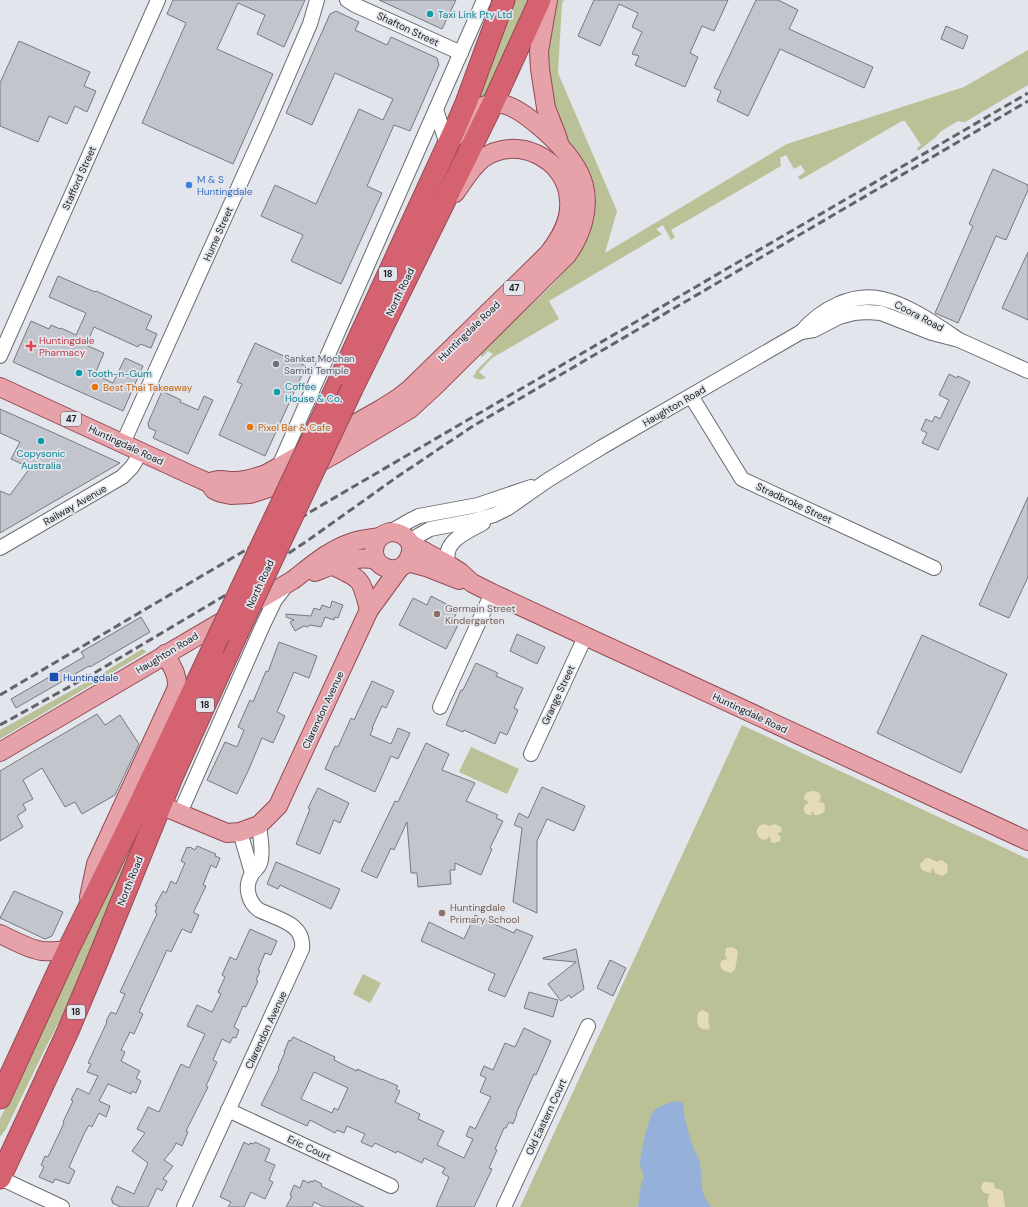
<svg xmlns="http://www.w3.org/2000/svg" width="1028" height="1207" font-family="'DM Sans',sans-serif">
<style>
.green{fill:#bac196}
.sand{fill:#e5dcb7}
.water{fill:#95b1d9}
.building{fill:#c2c5cb;stroke:#76797e;fill-rule:evenodd}
.lines{fill:none;stroke-linecap:round;stroke-linejoin:round}
.minor-casing{stroke:#686b70;stroke-width:16}
.major-casing{stroke:#944a54;stroke-width:20}
.highway-casing{stroke:#944a54;stroke-width:23}
.minor{stroke:#fff;stroke-width:14}
.major{stroke:#e6a1a9;stroke-width:18}
.highway{stroke:#d56270;stroke-width:21}
.rail{stroke:#636469;stroke-width:3;stroke-dasharray:8 4;stroke-linecap:butt}
.highway-bridge-casing{stroke:#944a54;stroke-width:23;stroke-linecap:butt}
.highway-bridge{stroke:#d56270;stroke-width:21}
.culture-dot{fill:#0f9aa8;stroke:#e2e5ec;stroke-width:1.5}
.shop-dot{fill:#3f7fe0;stroke:#e2e5ec;stroke-width:1.5}
.health-dot{fill:#e0444e;stroke:#e2e5ec;stroke-width:1.5}
.worship-dot{fill:#6b7280;stroke:#e2e5ec;stroke-width:1.5}
.food-dot{fill:#e8710a;stroke:#e2e5ec;stroke-width:1.5}
.education-dot{fill:#8d6e63;stroke:#e2e5ec;stroke-width:1.5}
.transit-dot{fill:#1a4fb4;stroke:#e2e5ec;stroke-width:1.5}
.labels{text-anchor:middle;dominant-baseline:central;stroke-width:3.5;stroke-linejoin:round;paint-order:stroke}
.shield{fill:#e2e5ec;stroke:#57585c;stroke-width:1}
.shield-label{font-size:9px;font-weight:bold;fill:#1b1c1f}
.culture-label{font-size:10px;fill:#0d838f;stroke:#e2e5ec;text-anchor:start}
.street-label{font-size:10px;fill:#1b1c1f;stroke:#e2e5ec}
.shop-label{font-size:10px;fill:#366cbe;stroke:#e2e5ec;text-anchor:start}
.health-label{font-size:10px;fill:#be3a42;stroke:#e2e5ec;text-anchor:start}
.worship-label{font-size:10px;fill:#5b616d;stroke:#e2e5ec;text-anchor:start}
.food-label{font-size:10px;fill:#c56008;stroke:#e2e5ec;text-anchor:start}
.education-label{font-size:10px;fill:#785e54;stroke:#e2e5ec;text-anchor:start}
.transit-label{font-size:10px;fill:#164399;stroke:#e2e5ec;text-anchor:start}
</style>
<rect width="100%" height="100%" fill="#e2e5ec"/>
<g class="green">
<polygon points="511,0 532,0 494,87 476,107 496,40"/>
<path d="M557,0H564L562,4L558,73L617,211L605,253L787,144L964,87L1028,50V85L965,122L958,121L940,132L936,137L918,151L917,148L921,145L905,121H902L800,180L798,177L805,172L801,165L794,169L786,155L780,158L781,166L671,230L675,237L671,240L663,225L656,229L662,234L549,301L559,319L492,358L479,372L486,378C481,380 477,380 473,377L477,370L493,354L488,351L482,357L480,353L550,287L570,265L583,244L577,155L560,130L550,102L546,65L551,16Z"/>
<polygon points="142,649 146,651 145,653 0,739 0,730 103,673"/>
<polygon points="742,725 1028,859 1028,1207 520,1207"/>
<polygon points="471,747 519,769 507,794 459,772"/>
<polygon points="137,825 142,827 71,1000 47,1045 6,1129 0,1137 0,1119"/>
<polygon points="363,974 381,983 370,1003 353,994"/>
</g>
<g class="sand">
<path d="M813,791C820,792 823,795 819,802L824,803L825,808L824,812L819,815H814L813,810L811,815C805,816 802,810 805,805L809,802L804,799L805,794L808,792Z"/>
<path d="M764,824L770,826L774,824L780,826L782,829L781,832L777,834L781,837L780,841L774,843L771,842L770,836L767,839L763,840C756,836 755,833 759,826Z"/>
<polygon points="926,858 929,858 937,862 941,860 943,861 948,865 947,873 942,876 935,873 933,868 932,868 931,873 924,871 921,869 920,864"/>
<path d="M732,947L737,950L738,953L735,970L731,973C726,971 721,972 720,964L722,960L727,959L725,955L726,948Z"/>
<path d="M702,1010L707,1012L709,1014L708,1022L710,1026L709,1029C697,1032 696,1021 698,1013Z"/>
<path d="M984,1182H988L994,1183L995,1188L1001,1190L1003,1192L1005,1207H989C987,1202 987,1199 990,1194L984,1193L981,1189L982,1184Z"/>
</g>
<path class="water" d="M675,1101L681,1102L683,1104C684,1120 689,1135 694,1149C696,1154 699,1159 700,1163C703,1182 698,1190 711,1207H638L641,1184L644,1177C643,1173 641,1168 640,1165C640,1155 648,1116 655,1110C661,1105 669,1103 675,1101Z"/>
<g class="building">
<polygon points="173,0 305,0 284,47 257,34 265,15 238,3 217,49 273,74 233,164 142,123 186,23 167,14"/>
<polygon points="379,0 456,0 442,29"/>
<polygon points="594,0 728,0 714,31 702,26 690,53 698,57 685,87 635,65 639,56 632,54 642,32 632,27 638,13 619,4 600,46 578,36"/>
<polygon points="756,0 778,0 798,10 789,29 873,67 864,88 780,49 748,116 717,101 721,91 714,88"/>
<polygon points="336,11 359,22 355,30 387,45 391,37 437,58 439,65 410,131 394,125 367,186 382,193 341,284 291,261 303,235 261,216 275,185 316,204 359,109 383,120 393,99 335,73 312,125 286,113 330,14"/>
<polygon points="946,26 968,36 963,49 941,39"/>
<polygon points="19,41 90,72 84,86 96,91 87,112 75,106 67,124 49,116 38,142 0,126 0,83"/>
<polygon points="993,169 1028,185 1028,190 1006,240 996,236 958,323 935,313 973,226 969,224"/>
<polygon points="1028,252 1028,320 1002,308"/>
<polygon points="58,276 95,292 96,291 152,316 146,329 157,334 151,348 140,344 138,347 94,327 86,345 104,353 95,374 113,383 125,358 143,366 123,411 13,362 31,321 49,329 51,325 60,329 61,328 76,335 86,313 49,297"/>
<polygon points="255,343 306,366 265,456 219,435 242,384 237,382"/>
<polygon points="949,374 957,378 958,376 970,382 938,450 922,443 927,433 921,430 926,419 932,422 935,416 940,419 949,400 939,395"/>
<polygon points="162,391 181,400 180,402 198,410 204,396 213,400 188,454 153,438 156,431 149,428 148,423"/>
<polygon points="0,409 54,433 120,463 0,533 0,491 10,495 30,468 11,459 20,442 0,433"/>
<polygon points="1028,497 1028,577 1009,618 979,605"/>
<polygon points="431,596 458,610 453,620 459,623 446,649 399,625 413,598 427,605"/>
<polygon points="332,601 343,605 338,618 335,617 334,620 325,617 321,627 310,625 308,627 304,626 295,631 290,622 294,620 286,617 286,614 311,616 314,608 320,610 322,605 330,608"/>
<polygon points="141,617 150,632 90,667 89,666 16,708 11,699 84,657 81,652"/>
<polygon points="517,634 545,647 537,664 510,651"/>
<polygon points="922,635 1007,674 961,773 877,733"/>
<polygon points="279,642 317,656 309,678 294,672 277,712 285,716 273,743 262,738 249,769 237,794 207,780 225,742 237,747 244,730 238,727 250,700 253,702 266,671 268,672"/>
<polygon points="476,663 498,673 496,676 523,688 514,708 518,710 507,735 500,732 495,744 464,730 463,732 446,725 461,690 463,690"/>
<polygon points="372,681 394,691 386,708 382,706 372,728 373,728 370,735 391,744 398,728 410,733 398,759 391,756 375,792 325,769 335,746 338,747 351,718 354,720"/>
<polygon points="97,714 105,725 120,715 139,744 115,795 82,814 75,802 65,807 42,768 23,780 33,799 23,804 26,810 17,816 23,827 0,841 0,771"/>
<polygon points="426,743 449,754 442,770 475,783 466,801 498,815 496,818 503,821 490,848 492,849 481,875 455,863 455,870 450,870 451,884 418,887 417,873 411,873 407,822 394,850 391,848 377,878 361,871 395,801 398,802"/>
<polygon points="542,787 585,806 574,831 547,819 537,841 537,913 513,902 522,828 514,825 519,813 528,818"/>
<polygon points="318,788 349,803 340,823 334,820 320,854 296,844 310,809 308,808"/>
<polygon points="197,846 216,854 215,856 220,858 216,868 211,865 203,885 206,886 194,911 194,913 199,915 191,933 182,929 171,952 167,950 139,1012 143,1014 134,1034 130,1032 121,1050 125,1052 121,1061 140,1071 136,1078 141,1081 136,1093 132,1091 131,1094 108,1084 99,1101 110,1106 106,1117 99,1113 92,1127 89,1125 85,1132 69,1167 75,1171 69,1184 55,1179 53,1183 39,1177 44,1167 41,1165 45,1156 48,1157 64,1123 63,1122 73,1101 71,1100 77,1088 89,1094 98,1076 87,1072 91,1064 88,1063 107,1022 106,1021 111,1012 116,1014 125,994 120,992 157,914 155,912 157,907 155,906 163,891 166,893 171,881 176,884 185,863 181,861 187,847 189,848 190,847 195,850"/>
<polygon points="276,862 340,889 331,909 280,885 278,889 267,884"/>
<polygon points="14,891 63,912 52,936 45,939 0,918"/>
<polygon points="475,915 514,933 516,929 533,936 505,997 488,990 495,974 421,941 429,922 464,939"/>
<polygon points="250,929 277,941 271,955 265,953 258,970 260,971 256,980 258,981 246,1007 243,1006 234,1027 239,1030 236,1038 233,1037 230,1043 222,1039 213,1060 217,1062 206,1086 208,1087 186,1131 188,1132 182,1146 176,1143 173,1149 164,1160 173,1166 163,1179 167,1181 162,1191 157,1188 148,1207 121,1207 112,1203 113,1201 111,1200 117,1186 134,1194 148,1163 132,1151 145,1133 137,1129 148,1107 159,1112 181,1064 189,1068 205,1034 187,1026 197,1005 212,1012 221,994 218,992 225,977 222,975 230,957 236,960"/>
<polygon points="576,949 584,989 571,998 569,995 561,1001 548,984 576,962 543,959 543,958"/>
<polygon points="610,960 626,968 613,996 597,988"/>
<polygon points="529,992 558,1000 553,1017 524,1008"/>
<path d="M524,1028L551,1041L536,1075L534,1074L516,1114H517L513,1124L509,1122L506,1128H504L495,1149L497,1150L489,1168L492,1169L474,1207H436L449,1177L442,1173L445,1168L424,1158L422,1163L397,1151L396,1153L375,1143L372,1147L361,1142L365,1134L347,1126L344,1133L337,1130L335,1133L310,1120L307,1126L261,1105L279,1069L278,1068L285,1052H284L289,1040L291,1041L293,1037L335,1057L334,1060L346,1066L357,1071V1069L382,1080V1079L398,1086L396,1089L400,1091L395,1102L420,1114L418,1119L444,1131L437,1145L464,1158L473,1139L466,1136L470,1126L475,1129L491,1097L480,1092L486,1078L480,1075L484,1066L493,1070L505,1043L515,1047ZM314,1072L348,1088L338,1110L334,1108L332,1113L301,1099Z"/>
<polygon points="244,1142 249,1145 250,1143 254,1144 255,1142 270,1149 265,1161 275,1165 269,1180 273,1182 265,1199 251,1192 244,1207 228,1207 231,1202 220,1197"/>
<polygon points="303,1180 309,1183 310,1181 313,1182 314,1180 322,1184 321,1186 364,1207 324,1207 314,1202 312,1207 286,1207 292,1196 290,1195 294,1185 300,1188"/>
</g>
<g class="lines">
<g class="minor-casing">
<g id="minor">
<polyline points="347,0 355,5 461,53"/>
<polyline points="436,109 447,145"/>
<polyline points="801,332 814,330 839,317 854,313 867,312 881,313 932,333 959,340 1028,371"/>
<polyline points="0,356 158,0"/>
<polyline points="691,396 742,479 934,568"/>
<polyline points="123,443 267,124 310,24 317,0"/>
<polyline points="279,466 484,0"/>
<polyline points="390,532 409,521 419,516 478,505 531,487"/>
<path d="M410,542L416,537L430,529L472,521L494,515L508,508L548,480L602,447L801,332C821,309 852,292 883,299C909,305 937,325 959,340"/>
<polyline points="0,548 122,477 132,467 141,452"/>
<path d="M449,565C440,541 468,532 483,523"/>
<polyline points="440,707 492,593"/>
<polyline points="531,754 586,635"/>
<polyline points="180,813 263,625 275,600 285,587"/>
<polyline points="240,832 252,873"/>
<polyline points="228,1110 391,1186"/>
<polyline points="0,1178 62,1207"/>
<path d="M184,1207L302,949C305,923 277,919 259,910C248,902 244,886 252,874C256,868 260,868 261,859C263,848 260,836 259,825"/>
<polyline points="504,1207 588,1026"/>
</g>
</g>
<g class="major-casing">
<g id="major">
<polyline points="548,0 539,51 540,69 546,108 557,136 559,143"/>
<path d="M0,387L191,475L209,483L214,490L221,493L231,495L250,494L278,485L335,454L410,409L434,387L567,255C581,236 590,210 584,186C582,177 577,168 572,161C560,143 523,108 502,104C496,103 491,104 486,105C476,107 476,118 469,125C464,131 456,135 450,140"/>
<path d="M209,483C221,477 225,482 237,481C248,480 257,477 266,474L381,409L397,399L411,388L547,255C560,239 571,221 569,200C567,158 515,134 482,159C471,168 463,182 455,193"/>
<path d="M390,532C403,532 415,541 410,555C403,580 368,569 375,545C377,538 383,534 390,532Z"/>
<polyline points="411,544 449,565 460,572 472,583 492,593 1028,841"/>
<polyline points="407,562 426,567 459,580"/>
<path d="M331,565C362,579 361,578 369,610"/>
<path d="M315,572C335,564 355,555 376,560"/>
<path d="M0,752L293,580C311,566 330,549 353,542C361,539 371,538 380,537"/>
<polyline points="160,805 227,833 240,832 259,825 278,806 369,610 399,569"/>
<path d="M89,897L96,864L176,690C180,677 171,665 165,654"/>
<path d="M0,934C13,940 28,949 42,951C51,952 60,951 68,950"/>
</g>
</g>
<g class="highway-casing">
<g id="highway">
<polyline points="352,389 493,103 540,0"/>
<polyline points="329,403 454,131 466,103 504,0"/>
<polyline points="0,1098 68,950 132,820 213,648"/>
<polyline points="0,1178 68,1031 97,962 173,775 237,634"/>
</g>
</g>
<use href="#minor" class="minor"/>
<use href="#major" class="major"/>
<use href="#highway" class="highway"/>
<g class="rail">
<polyline points="0,695 322,505 1028,93"/>
<polyline points="0,725 96,672 224,596 307,541 397,477 473,426 1028,101"/>
</g>
<g class="highway-bridge-casing">
<g id="highway-bridge">
<polyline points="237,634 352,389"/>
<polyline points="213,648 329,403"/>
</g>
</g>
<use href="#highway-bridge" class="highway-bridge"/>
</g>
<g class="culture-dot">
<circle cx="430" cy="14" r="4"/>
<circle cx="79" cy="373" r="4"/>
<circle cx="277" cy="392" r="4"/>
<circle cx="41" cy="441" r="4"/>
</g>
<circle class="shop-dot" cx="189" cy="185" r="4"/>
<path class="health-dot" d="M29 340h4v4h4v4h-4v4h-4v-4h-4v-4h4z"/>
<circle class="worship-dot" cx="276" cy="364" r="4"/>
<g class="food-dot">
<circle cx="95" cy="387" r="4"/>
<circle cx="250" cy="427" r="4"/>
</g>
<g class="education-dot">
<circle cx="437" cy="614" r="4"/>
<circle cx="442" cy="913" r="4"/>
</g>
<rect class="transit-dot" x="49" y="672" width="10" height="10" rx="2"/>
<g class="labels">
<g class="shield">
<rect x="379" y="267" width="18" height="14" rx="3"/>
<rect x="504" y="281" width="20" height="14" rx="3"/>
<rect x="61" y="412" width="20" height="14" rx="3"/>
<rect x="196" y="698" width="18" height="14" rx="3"/>
<rect x="67" y="1005" width="18" height="14" rx="3"/>
</g>
<g class="shield-label">
<text x="388" y="274">18</text>
<text x="514" y="288">47</text>
<text x="71" y="419">47</text>
<text x="205" y="705">18</text>
<text x="76" y="1012">18</text>
</g>
<g class="culture-label">
<text x="438" y="14">Taxi Link Pty Ltd</text>
<text x="87" y="373">Tooth-n-Gum</text>
<text x="285" y="386">Coffee<tspan x="285" dy="12">House &amp; Co.</tspan></text>
<text x="41" y="453" text-anchor="middle">Copysonic<tspan x="41" dy="12">Australia</tspan></text>
</g>
<g class="street-label">
<text transform="translate(408 29) rotate(25)">Shafton Street</text>
<text transform="translate(79 178) rotate(-66)">Stafford Street</text>
<text transform="translate(218 234) rotate(-66)">Hume Street</text>
<text transform="translate(400 292) rotate(-64)">North Road</text>
<text transform="translate(919 316) rotate(28)">Coora Road</text>
<text transform="translate(469 331) rotate(-44)">Huntingdale Road</text>
<text transform="translate(674 406) rotate(-30)">Haughton Road</text>
<text transform="translate(126 445) rotate(25)">Huntingdale Road</text>
<text transform="translate(794 503) rotate(25)">Stradbroke Street</text>
<text transform="translate(75 505) rotate(-30)">Railway Avenue</text>
<text transform="translate(260 584) rotate(-65)">North Road</text>
<text transform="translate(167 653) rotate(-31)">Haughton Road</text>
<text transform="translate(558 695) rotate(-65)">Grange Street</text>
<text transform="translate(323 710) rotate(-65)">Clarendon Avenue</text>
<text transform="translate(750 713) rotate(25)">Huntingdale Road</text>
<text transform="translate(130 881) rotate(-68)">North Road</text>
<text transform="translate(266 1030) rotate(-65)">Clarendon Avenue</text>
<text transform="translate(546 1117) rotate(-65)">Old Eastern Court</text>
<text transform="translate(309 1148) rotate(25)">Eric Court</text>
</g>
<g class="shop-label">
<text x="197" y="179">M &amp; S<tspan x="197" dy="12">Huntingdale</tspan></text>
</g>
<g class="health-label">
<text x="39" y="340">Huntingdale<tspan x="39" dy="12">Pharmacy</tspan></text>
</g>
<g class="worship-label">
<text x="284" y="358">Sankat Mochan<tspan x="284" dy="12">Samiti Temple</tspan></text>
</g>
<g class="food-label">
<text x="103" y="387">Best Thai Takeaway</text>
<text x="258" y="427">Pixel Bar &amp; Cafe</text>
</g>
<g class="education-label">
<text x="445" y="608">Germain Street<tspan x="445" dy="12">Kindergarten</tspan></text>
<text x="450" y="907">Huntingdale<tspan x="450" dy="12">Primary School</tspan></text>
</g>
<g class="transit-label">
<text x="63" y="677">Huntingdale</text>
</g>
</g>
</svg>
